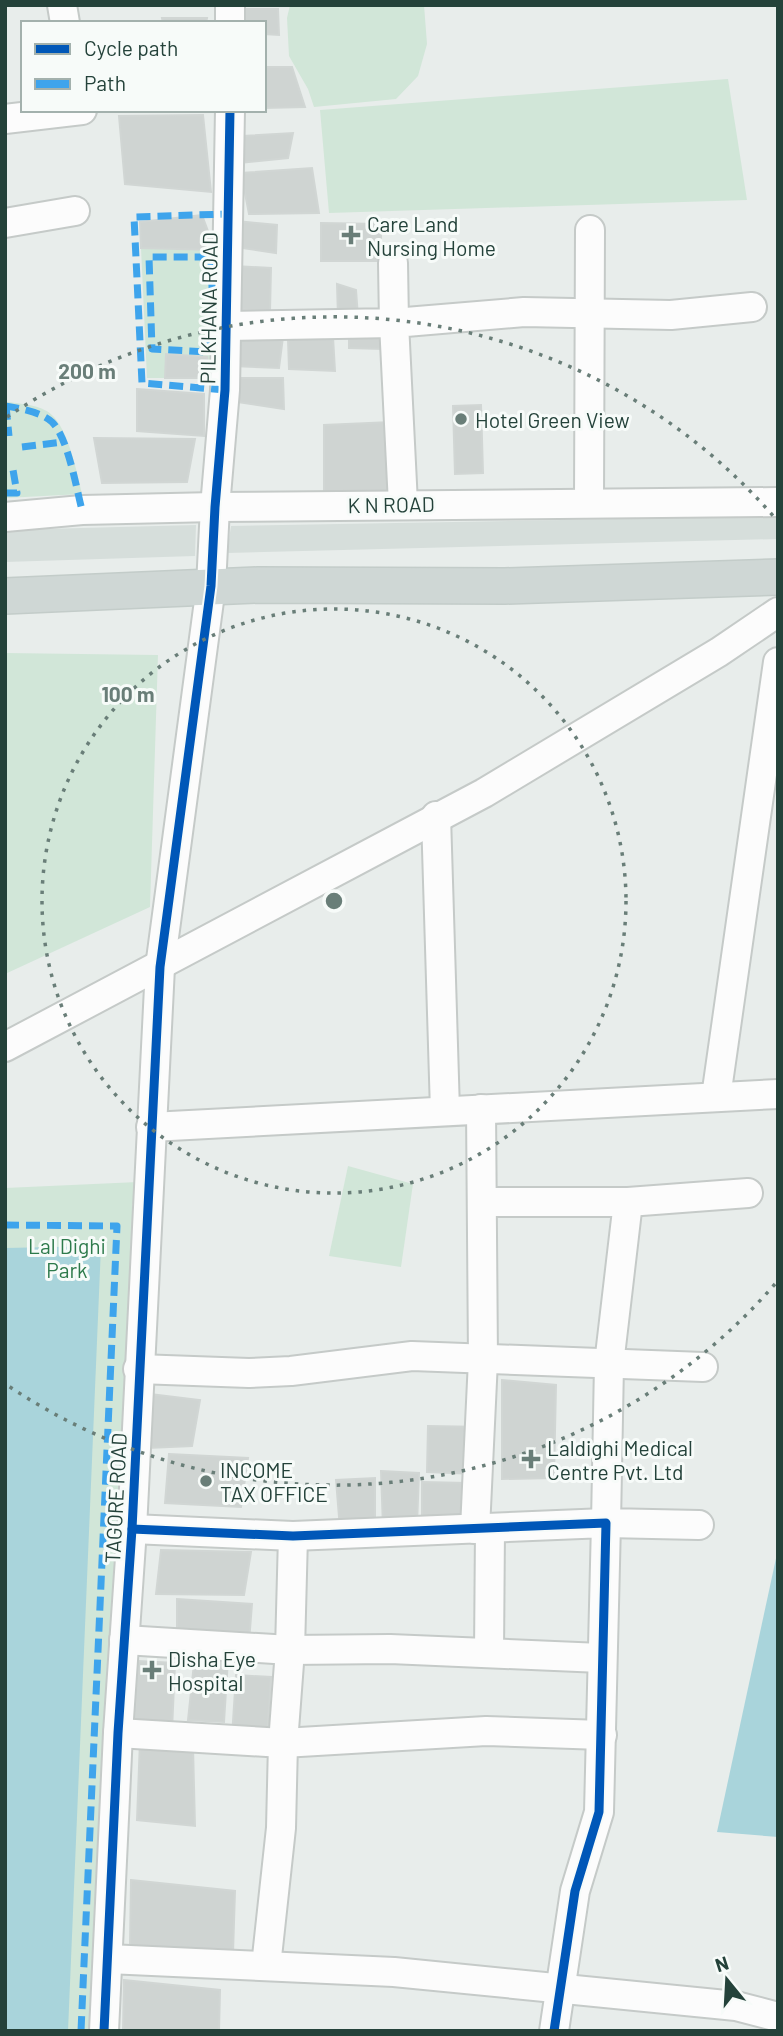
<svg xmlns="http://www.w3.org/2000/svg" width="783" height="2036" font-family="Barlow,sans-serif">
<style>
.built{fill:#d6dedb}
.green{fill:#d1e6d8}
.water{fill:#a9d4db}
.building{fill:#cfd4d2;stroke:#d1d6d4;stroke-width:2}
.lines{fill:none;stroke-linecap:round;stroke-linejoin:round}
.minor-casing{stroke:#c5cac8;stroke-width:32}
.major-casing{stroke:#c3ccc9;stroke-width:38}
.minor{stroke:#fcfcfc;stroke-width:28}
.major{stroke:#cfd7d5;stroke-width:35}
.quiet{stroke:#3ea4ec;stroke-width:7;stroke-dasharray:14 7;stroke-linecap:butt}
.cycleway-casing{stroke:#f7fbf9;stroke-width:13}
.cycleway{stroke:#0057b8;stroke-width:9}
.ring{fill:none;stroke:#697e78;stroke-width:3.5;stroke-dasharray:3.5 7}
.poi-dot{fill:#697e78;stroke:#f7fbf9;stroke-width:2.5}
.labels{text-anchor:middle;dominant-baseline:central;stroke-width:6;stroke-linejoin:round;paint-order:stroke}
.poi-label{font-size:21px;fill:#24423a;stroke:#f7fbf9;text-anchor:start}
.street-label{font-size:21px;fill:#24423a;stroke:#f7fbf9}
.park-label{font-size:21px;fill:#2d7a4b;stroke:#f7fbf9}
.centre{fill:#697e78;stroke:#f7fbf9;stroke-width:3.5}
.ring-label{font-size:21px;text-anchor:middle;font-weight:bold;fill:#697e78;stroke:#f7fbf9;stroke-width:6;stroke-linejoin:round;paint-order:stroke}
</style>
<rect width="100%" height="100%" fill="#e8edeb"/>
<g class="built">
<polygon points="778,516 778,539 227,553 231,526"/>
<polygon points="196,525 195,556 5,562 5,530"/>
</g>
<g class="green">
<polygon points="290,5 424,5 427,44 418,76 396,99 314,107 308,89 289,56 287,18"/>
<polygon points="728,79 747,200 329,213 320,110"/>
<polygon points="141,248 215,250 216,378 147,378"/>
<path d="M8,402C22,404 44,405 54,417C69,434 77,472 82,494L5,498V403Z"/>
<polygon points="5,653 158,655 150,907 5,974"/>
<polygon points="348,1166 413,1184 401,1267 329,1256"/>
<polygon points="138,1182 139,1204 132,1204 132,1209 138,1209 96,2031 5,2031 5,1188"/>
</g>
<g class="water">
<polygon points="101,1246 68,2031 5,2031 5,1248"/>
<polygon points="778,1549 778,1837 717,1832"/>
</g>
<g class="building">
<polygon points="244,9 278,9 279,35 264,34 264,23 244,23"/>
<polygon points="162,18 207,18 206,23 163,23"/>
<polygon points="264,67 292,67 305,107 264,108"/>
<polygon points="203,115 211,192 125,184 119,116"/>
<polygon points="293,133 288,158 238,163 243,136"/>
<polygon points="312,168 319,213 249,214 241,173"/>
<polygon points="202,215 215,250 141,248 140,222"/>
<polygon points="237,221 277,225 276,253 235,247"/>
<polygon points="321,223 381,224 381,261 321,261"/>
<polygon points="235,266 271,268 270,311 231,309"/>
<polygon points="337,284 356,290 358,317 338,317"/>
<polygon points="349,330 384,331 383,349 349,348"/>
<polygon points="235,334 283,337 279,368 233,366"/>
<polygon points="333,337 335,371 289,369 288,339"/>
<polygon points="166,354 207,357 210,378 165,378"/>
<polygon points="231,378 283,378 284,409 230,401"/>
<polygon points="137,389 204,394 204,436 137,431"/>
<polygon points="481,405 483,473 455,474 453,406"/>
<polygon points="391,422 395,493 324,497 324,425"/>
<polygon points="94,438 195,439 187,482 102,483"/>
<polygon points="502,1380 556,1385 554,1478 502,1479"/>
<polygon points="150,1394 200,1400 192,1446 148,1448"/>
<polygon points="428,1426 484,1427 477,1474 427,1472"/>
<polygon points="169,1454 248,1458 241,1507 165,1503"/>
<polygon points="381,1471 419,1473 417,1525 383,1527"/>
<polygon points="375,1478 375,1528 340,1529 336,1480"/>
<polygon points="422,1482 467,1483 466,1523 422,1523"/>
<polygon points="161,1550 251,1552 244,1595 156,1594"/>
<polygon points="177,1599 252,1604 249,1642 177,1631"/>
<polygon points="195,1654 228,1659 224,1722 188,1720"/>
<polygon points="138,1661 175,1663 172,1730 134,1728"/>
<polygon points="236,1675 271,1677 267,1739 232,1737"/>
<polygon points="140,1741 193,1747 195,1826 137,1820"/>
<polygon points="131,1880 235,1891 233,1953 130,1945"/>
<polygon points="124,1980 220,1990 219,2031 123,2031"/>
</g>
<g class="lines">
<g class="minor-casing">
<g id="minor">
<polyline points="62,5 65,23"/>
<polyline points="230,5 230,23"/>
<polyline points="5,119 82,110"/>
<polyline points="5,223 75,211"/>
<polyline points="226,326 394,323 393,263"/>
<polyline points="589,502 590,230"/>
<polyline points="403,504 394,323 524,312 671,315 752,307"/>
<polyline points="5,517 82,510 215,507 778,502"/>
<polyline points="436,816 445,1111"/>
<polyline points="5,1047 484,793 719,652 778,612"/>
<polyline points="716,1097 778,662"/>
<polyline points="151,1127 778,1094"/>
<polyline points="482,1202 628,1202 748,1193"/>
<polyline points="628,1202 609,1364 606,1523 699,1525"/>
<polyline points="138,1369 249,1373 291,1371 412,1356 703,1367"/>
<polyline points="132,1529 293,1536 606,1523 599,1812 575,1891 554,2031"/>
<polyline points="475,1529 483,1360 481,1109"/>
<polyline points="124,1640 290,1650 390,1649 601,1658"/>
<polyline points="489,1653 490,1529"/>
<polyline points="118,1733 283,1743 290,1650 293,1536"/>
<polyline points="108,1959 394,1972 736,2006 778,2017"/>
<polyline points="266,1966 281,1828 283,1743 486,1731 602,1735"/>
<polyline points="104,2031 118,1733 132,1529 160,967 211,586 215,507 225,390 230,110"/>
</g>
</g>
<g class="major-casing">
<polyline id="major" points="5,596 258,585 505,586 778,577"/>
</g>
<use href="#minor" class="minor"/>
<use href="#major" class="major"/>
<g class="quiet">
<polyline points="213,316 209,352 152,349 149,257 211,257 213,316 225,319"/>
<polyline points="225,390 142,383 134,217 226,214"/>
<path d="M5,406C19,408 41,412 52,422C68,438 76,487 82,510"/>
<polyline points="6,406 9,436"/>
<polyline points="22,447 63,442"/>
<polyline points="5,493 17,493 12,464"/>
<polyline points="5,1225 117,1226 81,2031"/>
</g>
<g class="cycleway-casing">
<g id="cycleway">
<polyline points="132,1529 293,1536 606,1523 599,1812 575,1891 554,2031"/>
<polyline points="104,2031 118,1733 132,1529 160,967 211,586 215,507 225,390 230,110"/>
</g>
</g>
<use href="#cycleway" class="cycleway"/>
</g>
<g class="ring">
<circle cx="334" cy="901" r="292"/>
<path d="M775 1284A584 584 0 0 1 7 1385M7 417A584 584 0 0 1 775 518"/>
</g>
<g class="poi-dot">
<path d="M347.5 224.5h7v7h7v7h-7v7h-7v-7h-7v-7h7z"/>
<circle cx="461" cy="419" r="7"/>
<path d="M527.5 1448.5h7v7h7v7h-7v7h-7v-7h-7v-7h7z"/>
<circle cx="206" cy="1481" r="7"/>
<path d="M148.5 1659.5h7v7h7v7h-7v7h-7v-7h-7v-7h7z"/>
</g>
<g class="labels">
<g class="poi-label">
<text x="367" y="223">Care Land<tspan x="367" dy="24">Nursing Home</tspan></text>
<text x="475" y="419">Hotel Green View</text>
<text x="547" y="1447">Laldighi Medical<tspan x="547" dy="24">Centre Pvt. Ltd</tspan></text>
<text x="220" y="1469">INCOME<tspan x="220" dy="24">TAX OFFICE</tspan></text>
<text x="168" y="1658">Disha Eye<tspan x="168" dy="24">Hospital</tspan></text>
</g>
<g class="street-label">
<text transform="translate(208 308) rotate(-89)">PILKHANA ROAD</text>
<text transform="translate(391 504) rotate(-1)">K N ROAD</text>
<text transform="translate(115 1498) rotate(-87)">TAGORE ROAD</text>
</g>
<g class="park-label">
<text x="67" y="1245">Lal Dighi<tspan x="67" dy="24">Park</tspan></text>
</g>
</g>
<circle cx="334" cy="901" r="10" class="centre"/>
<g class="ring-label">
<text x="87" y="379">200 m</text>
<text x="128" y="702">100 m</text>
</g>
<rect width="783" height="2036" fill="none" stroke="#24423a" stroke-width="14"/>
<rect x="21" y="21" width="245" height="91" fill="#f7fbf9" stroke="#a3b1ad" stroke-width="2"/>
<rect x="35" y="44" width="35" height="10" fill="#0057b8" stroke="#a3b1ad" stroke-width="2"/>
<text x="84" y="56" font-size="21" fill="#24423a">Cycle path</text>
<rect x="35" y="79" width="35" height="10" fill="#3ea4ec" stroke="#a3b1ad" stroke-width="2"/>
<text x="84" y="91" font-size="21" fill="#24423a">Path</text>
<g transform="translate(727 1980) rotate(342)" stroke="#f7fbf9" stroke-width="5" paint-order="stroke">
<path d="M0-5L12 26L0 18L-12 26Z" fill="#24423a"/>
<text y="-10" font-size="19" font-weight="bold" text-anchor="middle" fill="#24423a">N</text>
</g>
</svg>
